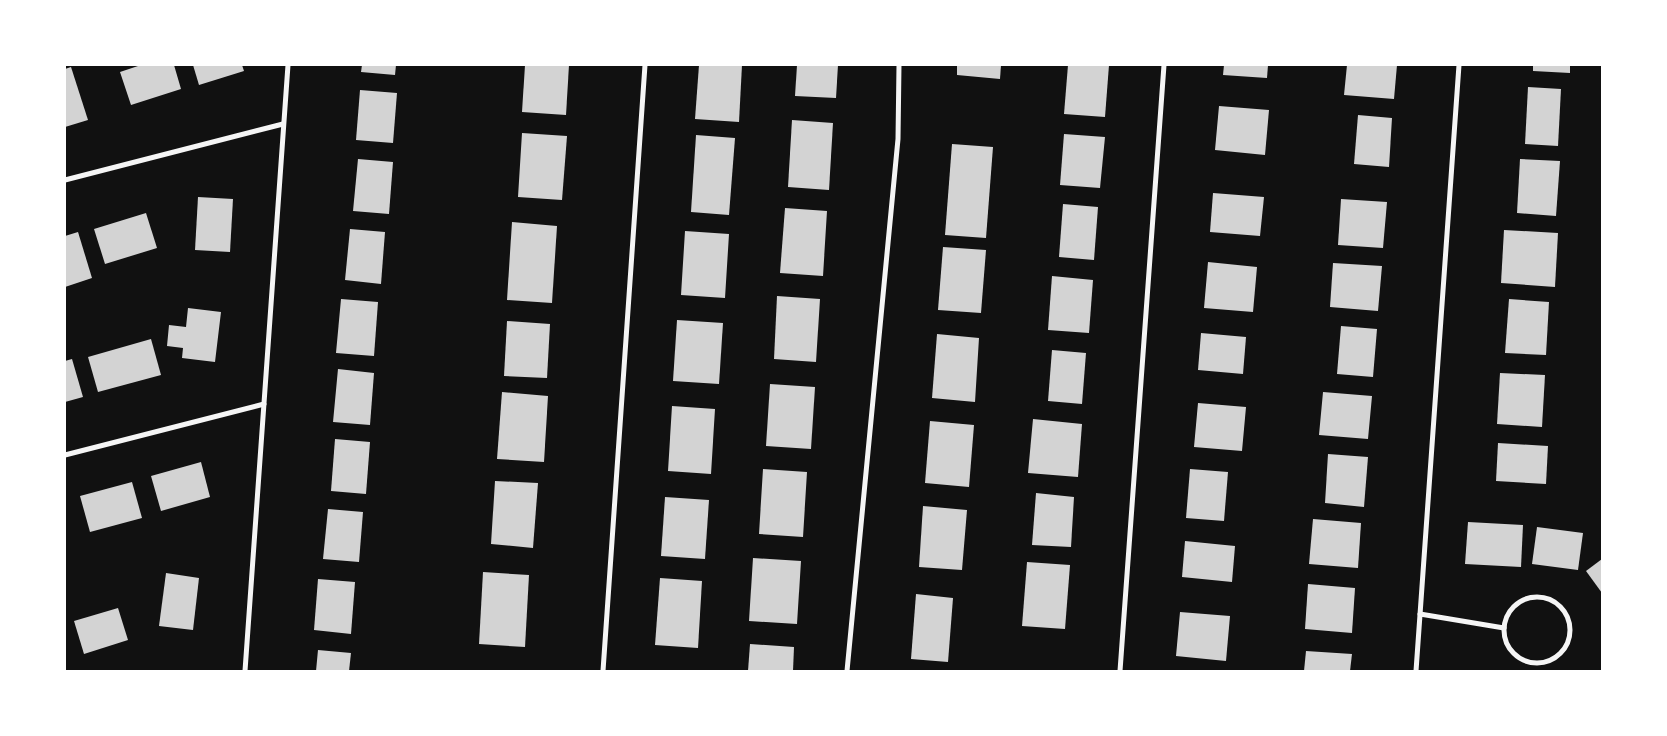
<svg xmlns="http://www.w3.org/2000/svg" width="1667" height="736" font-family="'Public Sans',sans-serif">
<style>
.building{fill:#d3d3d3}
.lines{fill:none;stroke-linecap:round;stroke-linejoin:round}
.minor{stroke:#f5f5f5;stroke-width:5}
</style>
<rect width="100%" height="100%" fill="#111"/>
<g class="building">
<polygon points="141,65 174,65 181,89 131,105 120,72"/>
<polygon points="193,65 242,65 244,71 199,85"/>
<polygon points="362,65 396,65 395,75 361,72"/>
<polygon points="525,65 569,65 566,115 522,112"/>
<polygon points="699,65 742,65 739,122 695,119"/>
<polygon points="797,65 838,65 836,98 795,96"/>
<polygon points="957,65 1001,65 1000,79 957,75"/>
<polygon points="1068,65 1109,65 1105,117 1064,114"/>
<polygon points="1224,65 1268,65 1267,78 1223,75"/>
<polygon points="1347,65 1397,65 1394,99 1344,95"/>
<polygon points="1533,65 1570,65 1570,73 1533,71"/>
<polygon points="71,67 88,120 65,127 65,69"/>
<polygon points="1528,87 1561,89 1558,146 1525,144"/>
<polygon points="360,90 397,93 393,143 356,140"/>
<polygon points="1219,106 1269,110 1265,155 1215,150"/>
<polygon points="1358,115 1392,118 1389,167 1354,164"/>
<polygon points="792,120 833,123 829,190 788,187"/>
<polygon points="522,133 567,136 562,200 518,197"/>
<polygon points="1064,134 1105,137 1100,188 1060,185"/>
<polygon points="696,135 735,138 729,215 691,212"/>
<polygon points="952,144 993,147 986,238 945,235"/>
<polygon points="358,159 393,162 389,214 353,211"/>
<polygon points="1520,159 1560,161 1556,216 1517,213"/>
<polygon points="1213,193 1264,197 1260,236 1210,232"/>
<polygon points="198,197 233,199 230,252 195,250"/>
<polygon points="1341,199 1387,202 1383,248 1338,245"/>
<polygon points="1063,204 1098,207 1094,260 1059,257"/>
<polygon points="785,208 827,211 823,276 780,273"/>
<polygon points="146,213 157,248 105,264 94,229"/>
<polygon points="512,222 557,226 552,303 507,300"/>
<polygon points="350,229 385,232 381,284 345,280"/>
<polygon points="1504,230 1558,233 1555,287 1501,283"/>
<polygon points="685,231 729,234 725,298 681,295"/>
<polygon points="78,232 92,278 65,287 65,236"/>
<polygon points="943,247 986,250 981,313 938,310"/>
<polygon points="1208,262 1257,267 1253,312 1204,308"/>
<polygon points="1333,263 1382,266 1378,311 1330,307"/>
<polygon points="1052,276 1093,280 1089,333 1048,330"/>
<polygon points="777,296 820,299 816,362 774,359"/>
<polygon points="341,299 378,302 374,356 336,353"/>
<polygon points="1509,299 1549,302 1546,355 1505,353"/>
<polygon points="188,308 221,312 215,362 182,358 183,348 167,346 169,325 186,327"/>
<polygon points="677,320 723,323 719,384 673,381"/>
<polygon points="507,321 550,324 547,378 504,376"/>
<polygon points="1341,326 1377,329 1373,377 1337,374"/>
<polygon points="1201,333 1246,337 1243,374 1198,370"/>
<polygon points="937,334 979,338 975,402 932,398"/>
<polygon points="151,339 161,375 98,392 88,357"/>
<polygon points="1052,350 1086,353 1082,404 1048,401"/>
<polygon points="72,359 83,397 65,402 65,361"/>
<polygon points="338,369 374,373 370,425 333,422"/>
<polygon points="1500,373 1545,375 1542,427 1497,424"/>
<polygon points="770,384 815,387 811,449 766,446"/>
<polygon points="502,392 548,396 544,462 497,459"/>
<polygon points="1323,392 1372,396 1368,439 1319,435"/>
<polygon points="1198,403 1246,407 1242,451 1194,447"/>
<polygon points="672,406 715,409 711,474 668,471"/>
<polygon points="1033,419 1082,424 1078,477 1028,473"/>
<polygon points="930,421 974,425 969,487 925,483"/>
<polygon points="335,439 370,442 366,494 331,491"/>
<polygon points="1498,443 1548,446 1546,484 1496,481"/>
<polygon points="1328,454 1368,457 1364,507 1325,503"/>
<polygon points="201,462 210,497 161,511 151,476"/>
<polygon points="763,469 807,472 803,537 759,534"/>
<polygon points="1190,469 1228,472 1224,521 1186,518"/>
<polygon points="495,481 538,483 533,548 491,544"/>
<polygon points="132,482 142,518 90,532 80,496"/>
<polygon points="1036,493 1074,497 1071,547 1032,545"/>
<polygon points="665,497 709,500 705,559 661,556"/>
<polygon points="923,506 967,510 962,570 919,567"/>
<polygon points="328,509 363,512 359,562 323,559"/>
<polygon points="1313,519 1361,523 1358,568 1309,564"/>
<polygon points="1468,522 1523,525 1521,567 1465,564"/>
<polygon points="1537,527 1583,533 1578,570 1532,564"/>
<polygon points="1185,541 1235,546 1232,582 1182,577"/>
<polygon points="753,558 801,561 797,624 749,621"/>
<polygon points="1602,559 1602,593 1586,571"/>
<polygon points="1027,562 1070,565 1065,629 1022,626"/>
<polygon points="483,572 529,575 525,647 479,644"/>
<polygon points="166,573 199,578 193,630 159,626"/>
<polygon points="660,578 702,581 698,648 655,645"/>
<polygon points="318,579 355,582 351,634 314,630"/>
<polygon points="1308,584 1355,588 1352,633 1305,629"/>
<polygon points="916,594 953,598 948,662 911,659"/>
<polygon points="118,608 128,640 84,654 74,621"/>
<polygon points="1180,612 1230,616 1226,661 1176,656"/>
<polygon points="750,644 794,647 793,671 748,671"/>
<polygon points="318,650 351,653 349,671 316,671"/>
<polygon points="1306,651 1352,654 1350,671 1304,671"/>
</g>
<g class="lines">
<g class="minor">
<polyline points="65,180 283,124"/>
<polyline points="65,455 264,404"/>
<circle cx="1537" cy="630" r="33"/>
<polyline points="1420,614 1504,628"/>
<polyline points="245,671 288,65"/>
<polyline points="603,671 645,65"/>
<polyline points="847,671 898,139 899,65"/>
<polyline points="1120,671 1164,65"/>
<polyline points="1416,671 1459,65"/>
</g>
</g>
<rect width="1667" height="736" fill="none" stroke="#ffffff" stroke-width="132"/>
</svg>
